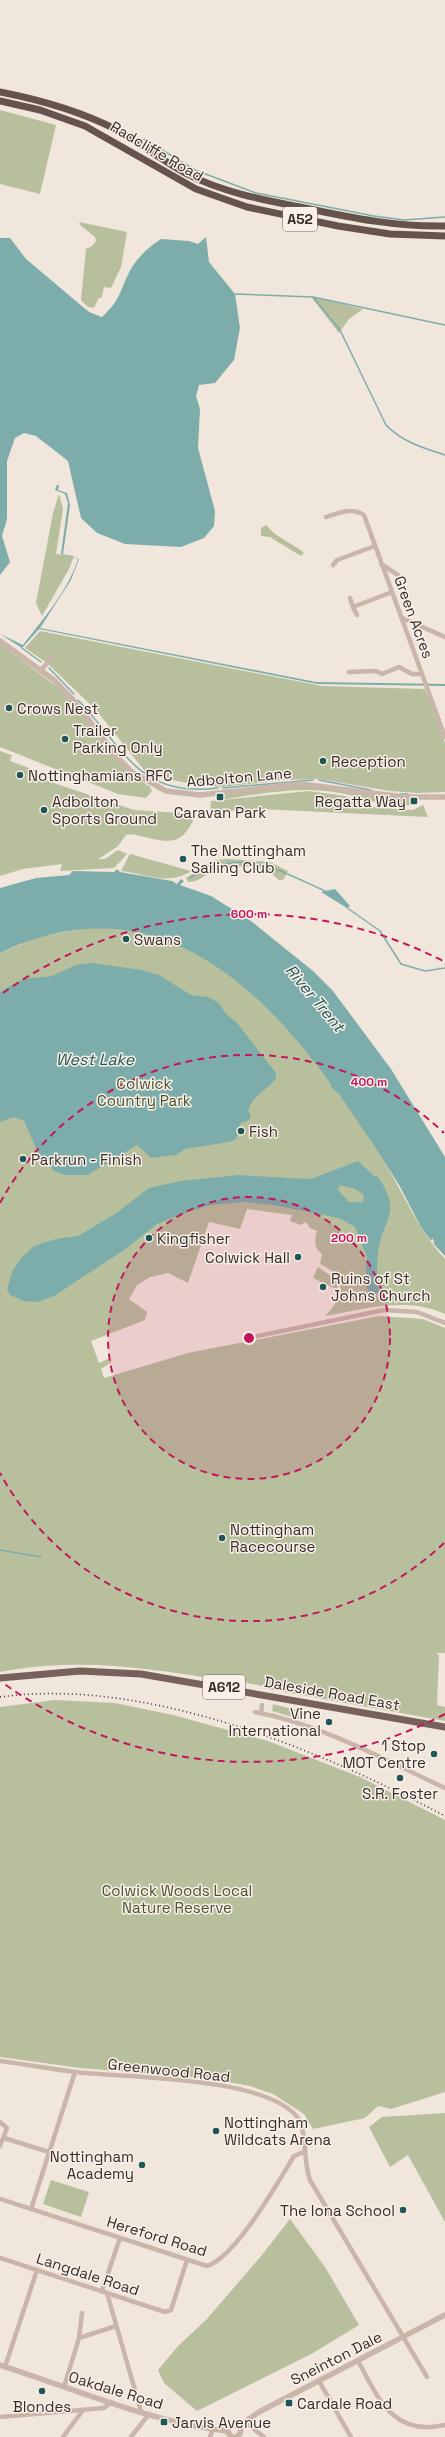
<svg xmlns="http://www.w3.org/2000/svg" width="445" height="2437" font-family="'Space Grotesk',sans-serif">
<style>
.green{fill:#b7bf9d}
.water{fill:#7dadab;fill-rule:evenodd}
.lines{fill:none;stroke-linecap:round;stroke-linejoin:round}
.stream{stroke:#7dadab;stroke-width:1.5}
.minor{stroke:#c9b5a9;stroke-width:4.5}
.tertiary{stroke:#c9b5a9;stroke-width:5.5}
.primary{stroke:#77615a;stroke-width:7}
.trunk{stroke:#67534d;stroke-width:7}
.rail{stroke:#362c28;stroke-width:1.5;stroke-dasharray:1 3;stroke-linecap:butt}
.ring{fill:none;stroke:#c2185b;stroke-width:2;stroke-dasharray:7 5}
.poi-dot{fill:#205655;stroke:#f9f0e9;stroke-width:1.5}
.labels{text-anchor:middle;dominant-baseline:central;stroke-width:3;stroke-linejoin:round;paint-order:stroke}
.shield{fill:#f9f0e9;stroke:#706762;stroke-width:1}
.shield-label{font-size:14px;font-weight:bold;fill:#362c28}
.street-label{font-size:15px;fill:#362c28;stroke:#f9f0e9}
.poi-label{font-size:15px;fill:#362c28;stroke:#f9f0e9;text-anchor:start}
.park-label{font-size:15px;fill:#49532d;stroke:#f9f0e9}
.water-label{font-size:16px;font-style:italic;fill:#205655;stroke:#f9f0e9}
.centre{fill:#c2185b;stroke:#f9f0e9;stroke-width:2}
.ring-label{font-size:12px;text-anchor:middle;font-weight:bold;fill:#c2185b;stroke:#f9f0e9;stroke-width:3;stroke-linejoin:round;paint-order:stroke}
</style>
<rect width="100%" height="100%" fill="#f1e6dc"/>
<g class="green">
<polygon points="0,110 56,125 40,194 0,184"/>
<polygon points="79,222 127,232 121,267 111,288 104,287 102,297 98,299 94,308 88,307 81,300 86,249 92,246 96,241 95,237 81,226"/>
<polygon points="312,298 317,298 363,309 349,319 339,333"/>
<polygon points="59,494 63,509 56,554 74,556 69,569 42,616 36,603 53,513"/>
<polygon points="266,525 275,534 302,551 304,553 301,556 270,537 261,536 261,528"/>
<polygon points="40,631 322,686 425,689 445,743 445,792 418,793 390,791 319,779 286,780 221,787 187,783 148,775 96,710 47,663 25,648"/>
<polygon points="0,644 60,689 80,711 109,751 132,775 150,787 152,791 146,798 118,794 0,747"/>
<path d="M0,751L12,755L10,761L37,771L39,778L134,810L196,814C183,845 172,844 141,836C136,835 131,833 126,835L117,847L98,859H105L118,850L127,854L114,868L60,871L62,864L23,869L0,876Z"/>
<path d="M300,786L413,800V802L417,803C397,811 365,798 345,794C306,785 265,793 226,799L213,798L234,793Z"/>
<polygon points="309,791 345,796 370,807 413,810 423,805 428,817 260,809 210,812 211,801"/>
<path d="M130,854L191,871C168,886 147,874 121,871Z"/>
<path d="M229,859L270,862L288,871L283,880H279C275,877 269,870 264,869C247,865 223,865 208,874C200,878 198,882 188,882L186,878L214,860Z"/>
<path d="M91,927C120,929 153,932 179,945C269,987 336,1082 386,1165C405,1197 420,1232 445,1259V1314C406,1296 364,1309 325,1316C345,1295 348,1278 320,1264L322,1254C314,1249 314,1239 317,1231L310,1228L306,1222L301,1225L290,1221L292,1215L247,1209L240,1229L209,1222L188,1283L168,1273L150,1277L137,1285L129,1299L147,1312L145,1320L91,1341L99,1363L108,1359L112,1362L101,1369L104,1378L188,1353L379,1316L423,1319L445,1328V1653H436L439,1655L437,1705L445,1707V1721L263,1688V1686L227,1679L225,1681C151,1668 75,1657 0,1672V953L38,937Z"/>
<polygon points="318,1267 337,1280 338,1290 313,1278"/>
<polygon points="55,1700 115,1703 173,1715 268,1741 360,1777 445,1820 445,2092 391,2109 378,2106 365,2118 313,2129 304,2114 273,2094 250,2086 206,2078 80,2068 0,2057 0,1707"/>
<polygon points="273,1704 307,1713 306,1721 272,1711"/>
<polygon points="445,2113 445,2222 408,2155 390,2167 369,2127 382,2117"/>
<polygon points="51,2180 89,2192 81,2217 43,2204"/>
<polygon points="290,2219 325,2267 359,2325 313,2353 197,2411 164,2383 158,2370 178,2346 206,2320 262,2255"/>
</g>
<g class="water">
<path d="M206,237L209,262L235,294L240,328L234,360L215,383L199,385L196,396L200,409L198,448L215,511L214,526L204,538L181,547L125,544L97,533L81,518L68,461L36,436L24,433L15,438L7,461V519L2,536L10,562L0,575V238H10L26,259L89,312L102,317C122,299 120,288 132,267C140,255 149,247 161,239L189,241L198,244Z"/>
<path d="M57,485H59L58,490L67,493L70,505L63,554L79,559L71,580L40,628L316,682L445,684V686L317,684L39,629L22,648L0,634L23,645C43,619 68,591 78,559L61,554L68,503L65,494L55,490Z"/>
<path d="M117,869L120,872L172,881L177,884L181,879L184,881L180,885L211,896L251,921L313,971L333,991L391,1069L445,1157V1256L432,1242L435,1243L432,1238L431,1241L421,1227L399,1185L373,1144L339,1094L331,1087V1084C249,971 143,884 0,953V888L36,878L69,875L73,871L114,872Z"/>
<polygon points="335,889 350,906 347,908 321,892"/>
<path d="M92,963L142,970L159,975L191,995L208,997L219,1003L226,1014L237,1023L276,1073V1078C265,1093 257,1090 248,1110L251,1116L249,1120L241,1123L236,1139L229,1142L185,1149L176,1155L151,1158L137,1145L88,1175H65L54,1171L39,1155L24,1121L14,1117L0,1122V992L23,979L52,976L76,965Z"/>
<path d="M358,1161L374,1176L378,1177C401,1211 386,1215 379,1246C376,1262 377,1277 379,1292L371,1296L365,1284L367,1257L355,1227L341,1219L329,1216L273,1205L243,1202L211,1205L190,1211L157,1224L124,1250L54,1296L37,1302L24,1301L10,1295L7,1289L13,1270L21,1258L34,1246L56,1239L78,1236L115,1214L149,1188L181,1181L238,1175L311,1179ZM340,1185L355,1189L364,1195L363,1202H349L338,1190Z"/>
</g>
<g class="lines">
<g class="stream">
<polyline points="144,139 195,170 256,193 374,216 404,220 445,217"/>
<polyline points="235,294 313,297 445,325"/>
<path d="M313,297L340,330L386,425C402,442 424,448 445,455"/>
<polyline points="22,648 41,662"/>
<polyline points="49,668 74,694"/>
<path d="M78,700C125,749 138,798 218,788"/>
<polyline points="319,780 371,790"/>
<polyline points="223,788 313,780"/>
<polyline points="400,794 408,794"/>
<path d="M190,878C242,846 276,869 325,891"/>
<polyline points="346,907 380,931 401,964 425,971 445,968"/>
<polyline points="0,1550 41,1557"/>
</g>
<g class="minor">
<path d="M326,517C338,513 352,507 364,515L445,737"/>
<polyline points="381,564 398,575"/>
<polyline points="333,565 337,560 375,546"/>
<polyline points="350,598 353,607 392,592"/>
<polyline points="353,607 357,615"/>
<polyline points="402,618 445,637"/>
<polyline points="42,669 53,656"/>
<polyline points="349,672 376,671 382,674 399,667 412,674 422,674"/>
<polyline points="253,1337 384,1310 417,1312 445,1323"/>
<path d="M255,1712C321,1724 385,1760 445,1788"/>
<polyline points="261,1713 262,1705"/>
<path d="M0,2061C25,2064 50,2069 75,2072C126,2078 267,2076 298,2118C307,2131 303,2162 310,2180L427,2377"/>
<polyline points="0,2122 7,2128 0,2146"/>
<polyline points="4,2138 49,2152"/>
<path d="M0,2199L207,2266C236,2257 278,2182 294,2156L304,2152"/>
<polyline points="31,2209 75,2072"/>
<polyline points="0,2258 165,2312 171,2310 187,2260"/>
<polyline points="102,2291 120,2238"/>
<polyline points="107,2293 141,2411"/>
<polyline points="79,2338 82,2313"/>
<path d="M358,2361C379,2399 393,2437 445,2425"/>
<polyline points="5,2367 37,2270"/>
<polyline points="319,2381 351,2437"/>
<polyline points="64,2387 79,2338 116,2326"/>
<polyline points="0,2417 104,2408 111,2402"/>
<polyline points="245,2422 264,2437"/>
<polyline points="63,2437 83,2410"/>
<polyline points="131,2437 149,2414"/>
<polyline points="210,2437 213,2429"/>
</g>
<g class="tertiary">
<polyline points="0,641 54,680 74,701 120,760 132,772 166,791 200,795 301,784 403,797 445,797"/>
<path d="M0,2365C72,2388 152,2423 227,2431"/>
<polyline points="239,2426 259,2412 445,2315"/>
<polyline points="232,2437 228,2433 228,2429 234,2424 241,2428 240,2434 236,2437"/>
</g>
<polyline class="primary" points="0,1678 80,1671 141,1674 445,1727"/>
<g class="trunk">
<path d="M0,92C41,100 80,111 117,130C142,144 164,162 189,175C225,193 265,200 305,208C352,218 397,227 445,226"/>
<polyline points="0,101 40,110 85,126 196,189 247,207 338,226 390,234 445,236"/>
</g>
<path class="rail" d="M0,1697C146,1677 318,1749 445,1816"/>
</g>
<circle cx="249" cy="1338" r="141" fill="#c2185b" fill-opacity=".12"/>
<g class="ring">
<circle cx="249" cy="1338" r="141"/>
<path d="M444 1543A283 283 0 0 1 0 1473M0 1203A283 283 0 0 1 444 1133"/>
<path d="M445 1714A424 424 0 0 1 3 1683M3 993A424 424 0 0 1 445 962"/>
</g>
<g class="poi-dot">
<circle cx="9" cy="708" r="4"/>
<circle cx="65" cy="739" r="4"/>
<circle cx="323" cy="761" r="4"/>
<circle cx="20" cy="775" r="4"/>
<rect x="216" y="793" width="8" height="8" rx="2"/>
<rect x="410" y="797" width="8" height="8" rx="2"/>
<circle cx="44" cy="810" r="4"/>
<circle cx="183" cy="859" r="4"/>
<circle cx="126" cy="939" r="4"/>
<circle cx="241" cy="1131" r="4"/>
<circle cx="23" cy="1159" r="4"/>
<circle cx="149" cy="1238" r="4"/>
<circle cx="298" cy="1257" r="4"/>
<circle cx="323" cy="1287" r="4"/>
<circle cx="222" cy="1538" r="4"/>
<circle cx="329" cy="1722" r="4"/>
<circle cx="434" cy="1754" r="4"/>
<circle cx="400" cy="1778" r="4"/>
<circle cx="216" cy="2131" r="4"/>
<circle cx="142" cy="2165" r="4"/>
<circle cx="403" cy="2210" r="4"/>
<circle cx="42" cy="2391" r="4"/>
<rect x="285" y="2399" width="8" height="8" rx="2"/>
<rect x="160" y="2418" width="8" height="8" rx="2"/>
</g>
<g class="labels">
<g class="shield">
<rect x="283" y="207" width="34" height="24" rx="3"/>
<rect x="203" y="1675" width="42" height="24" rx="3"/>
</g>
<g class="shield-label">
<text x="300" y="219">A52</text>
<text x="224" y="1687">A612</text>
</g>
<g class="street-label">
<text transform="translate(157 151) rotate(30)">Radcliffe Road</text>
<text transform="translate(414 617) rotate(70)">Green Acres</text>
<text transform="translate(239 777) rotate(-5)">Adbolton Lane</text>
<text transform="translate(332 1693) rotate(10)">Daleside Road East</text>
<text transform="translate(169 2070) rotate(6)">Greenwood Road</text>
<text transform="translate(157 2236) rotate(17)">Hereford Road</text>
<text transform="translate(88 2274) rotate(18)">Langdale Road</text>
<text transform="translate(336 2358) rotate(-27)">Sneinton Dale</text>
<text transform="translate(116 2390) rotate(17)">Oakdale Road</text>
</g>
<g class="poi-label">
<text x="17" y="708">Crows Nest</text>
<text x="73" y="730">Trailer<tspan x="73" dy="17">Parking Only</tspan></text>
<text x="331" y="761">Reception</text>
<text x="28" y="775">Nottinghamians RFC</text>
<text x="52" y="801">Adbolton<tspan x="52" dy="17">Sports Ground</tspan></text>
<text x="406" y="801" text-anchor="end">Regatta Way</text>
<text x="220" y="812" text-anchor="middle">Caravan Park</text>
<text x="191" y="850">The Nottingham<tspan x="191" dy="17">Sailing Club</tspan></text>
<text x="134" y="939">Swans</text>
<text x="249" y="1131">Fish</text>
<text x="31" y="1159">Parkrun - Finish</text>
<text x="157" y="1238">Kingfisher</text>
<text x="290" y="1257" text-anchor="end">Colwick Hall</text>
<text x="331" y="1278">Ruins of St<tspan x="331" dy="17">Johns Church</tspan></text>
<text x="230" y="1529">Nottingham<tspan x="230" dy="17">Racecourse</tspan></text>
<text x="321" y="1713" text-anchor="end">Vine<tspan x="321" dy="17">International</tspan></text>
<text x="426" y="1745" text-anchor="end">1 Stop<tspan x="426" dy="17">MOT Centre</tspan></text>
<text x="400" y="1793" text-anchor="middle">S.R. Foster</text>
<text x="224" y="2122">Nottingham<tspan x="224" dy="17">Wildcats Arena</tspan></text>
<text x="134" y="2156" text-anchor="end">Nottingham<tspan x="134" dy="17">Academy</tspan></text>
<text x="395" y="2210" text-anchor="end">The Iona School</text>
<text x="297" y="2403">Cardale Road</text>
<text x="42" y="2406" text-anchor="middle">Blondes</text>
<text x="172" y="2422">Jarvis Avenue</text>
</g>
<g class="park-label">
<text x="144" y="1083">Colwick<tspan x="144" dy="17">Country Park</tspan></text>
<text x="177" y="1890">Colwick Woods Local<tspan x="177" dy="17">Nature Reserve</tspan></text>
</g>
<g class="water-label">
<text transform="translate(315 998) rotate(50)">River Trent</text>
<text x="95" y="1059">West Lake</text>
</g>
</g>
<circle cx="249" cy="1338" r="6" class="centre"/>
<g class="ring-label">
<text x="249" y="918">600 m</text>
<text x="369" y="1086">400 m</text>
<text x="349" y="1242">200 m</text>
</g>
</svg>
